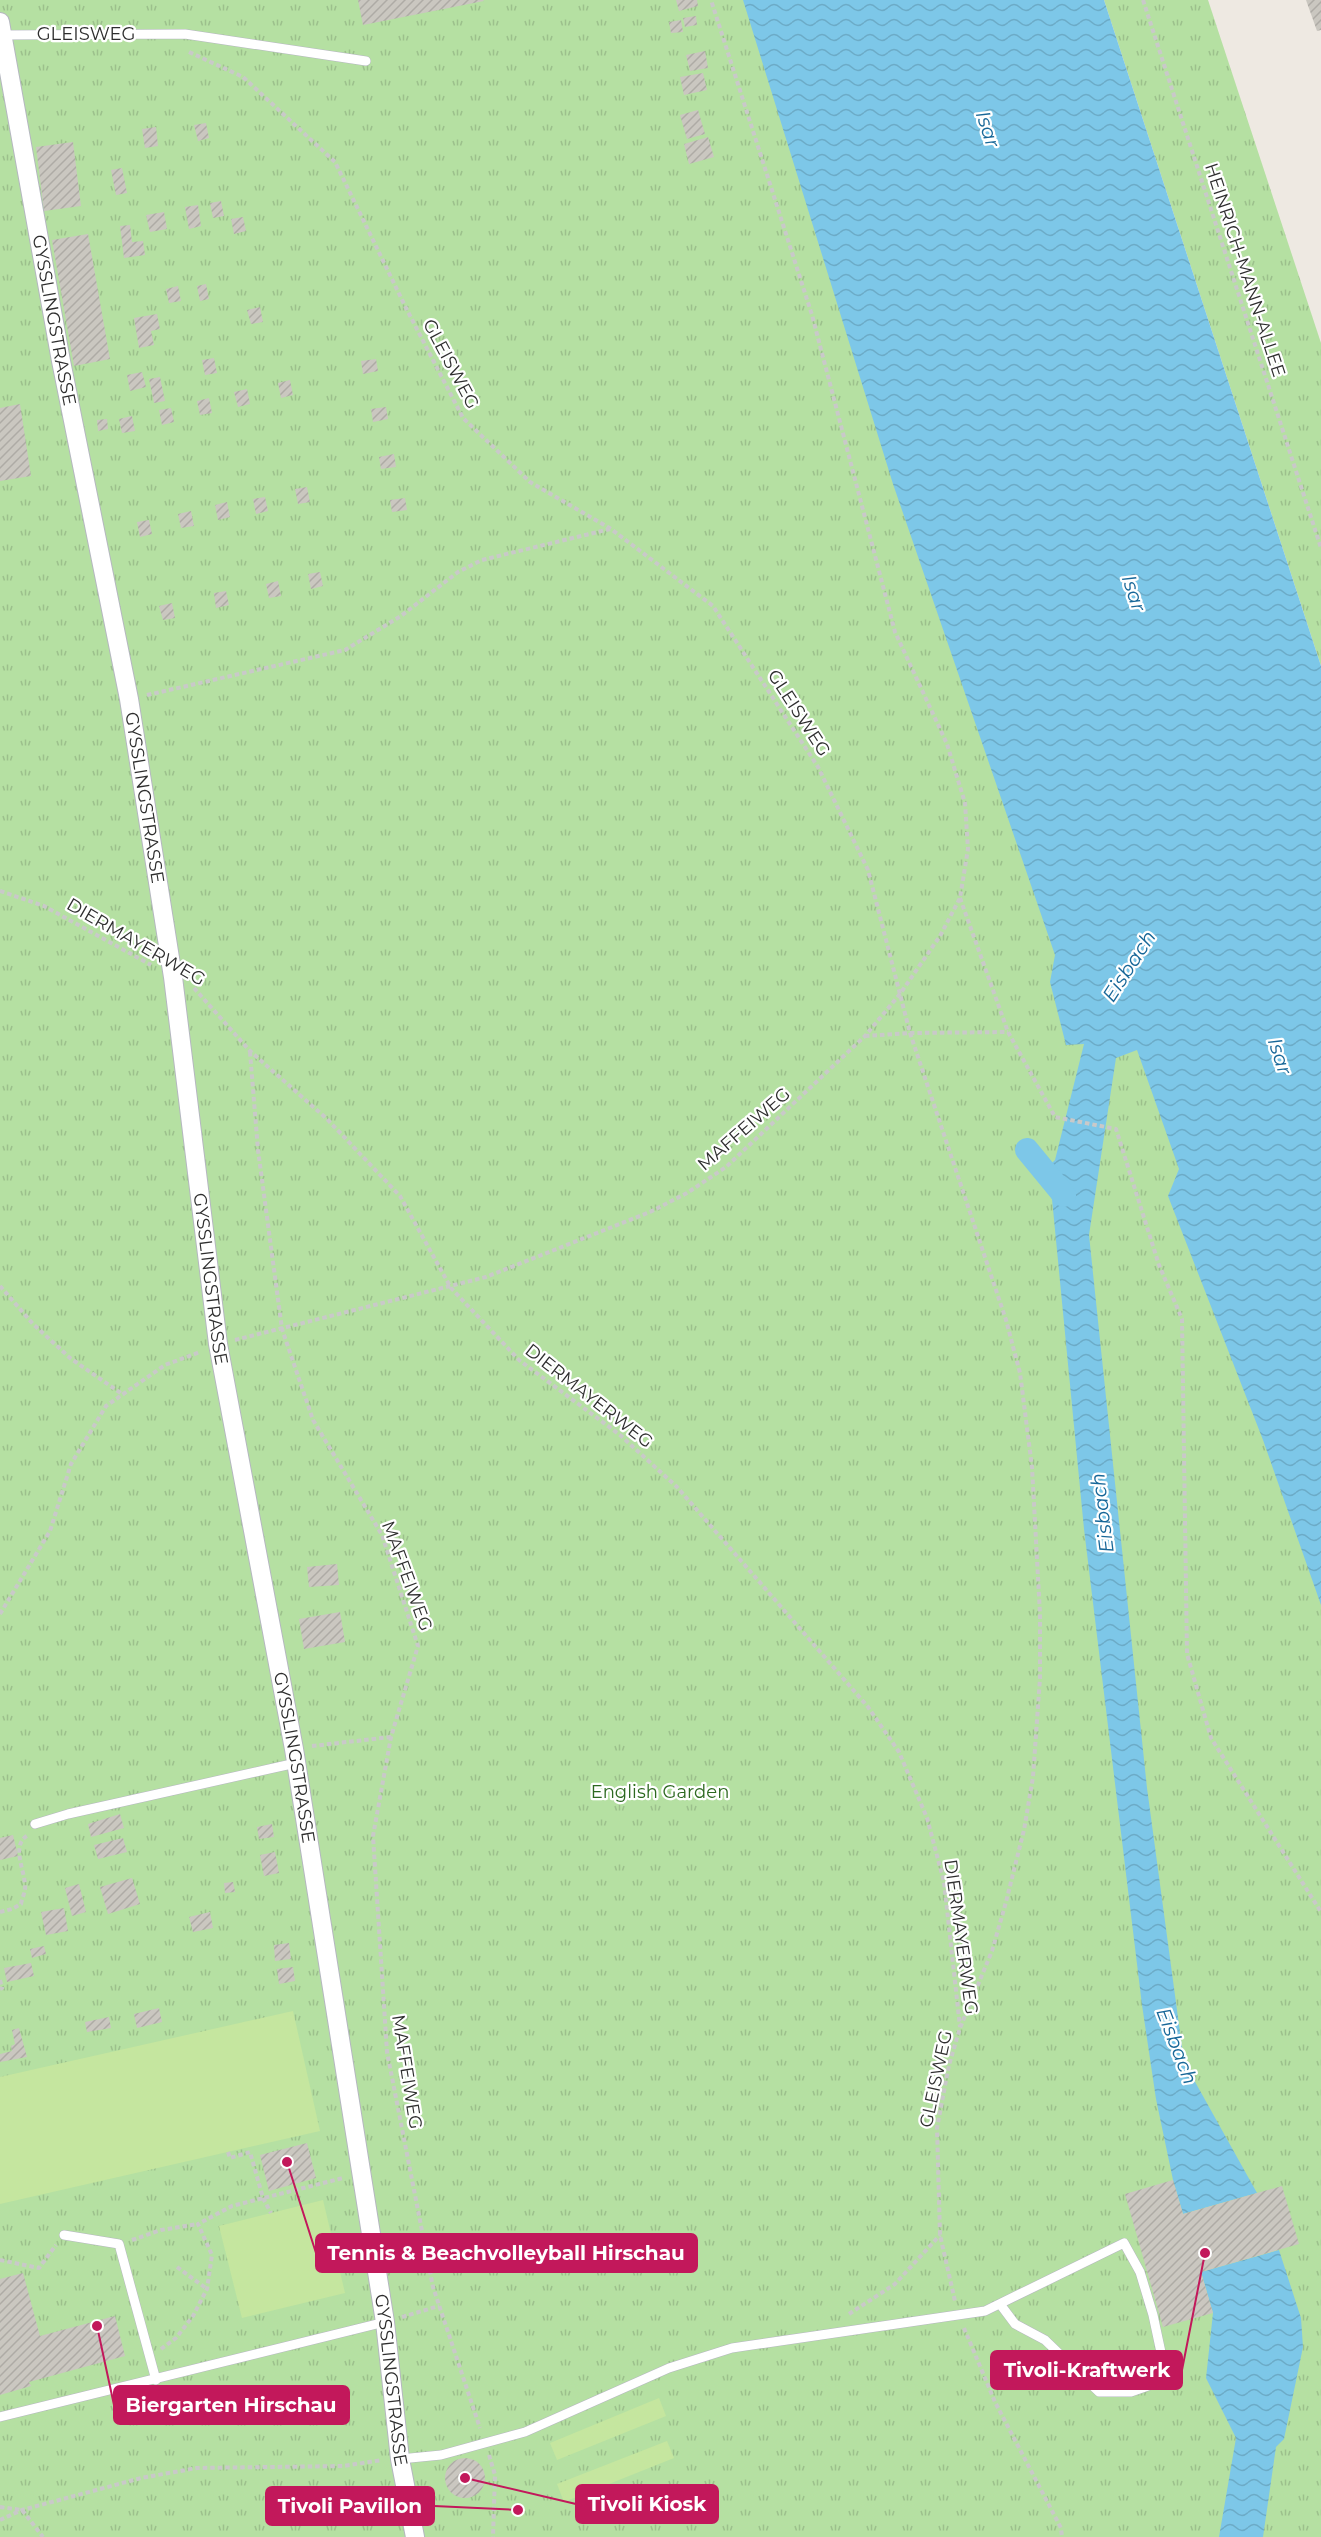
<svg xmlns="http://www.w3.org/2000/svg" width="1321" height="2537" font-family="Montserrat,sans-serif">
<style>
.park{fill:url(#park-tufts)}
.pitch{fill:#c5e69f}
.water{fill:url(#water-waves)}
.lines{fill:none;stroke-linecap:round;stroke-linejoin:round}
.canal{stroke:#7dc7e8;stroke-width:24}
.building{fill:url(#building-hatch)}
.lane-casing{stroke:#b5b7c0;stroke-width:10}
.street-casing{stroke:#b5b7c0;stroke-width:20}
.path{stroke:#c9c9c9;stroke-width:4;stroke-dasharray:4.5 3;stroke-linecap:butt}
.lane{stroke:#fff;stroke-width:9}
.street{stroke:#fff;stroke-width:18}
.labels{text-anchor:middle;dominant-baseline:central;stroke-width:4.5;stroke-linejoin:round;paint-order:stroke}
.street-label{font-size:18px;fill:#2e2e2e;stroke:#fff}
.park-label{font-size:18px;fill:#2c6820;stroke:#fff}
.water-label{font-size:20px;font-style:italic;fill:#176798;stroke:#fff}
.leader{fill:none;stroke:#c2185b;stroke-width:2}
.callout-dot{fill:#c2185b;stroke:#fff;stroke-width:2}
.callout{fill:#c2185b;stroke:#c2185b;stroke-width:2}
.callout-label{font-size:20px;text-anchor:middle;font-weight:bold;fill:#fff}
</style>
<defs>
<pattern id="park-tufts" width="24" height="20" patternUnits="userSpaceOnUse" patternTransform="scale(1.5)"><rect width="24" height="20" fill="#b5e0a2"/><path d="M3 7l-1-3M5 7V3M7 7l1-3M15 17l-1-3M17 17v-4M19 17l1-3" fill="none" stroke="#9cc08c"/></pattern>
<pattern id="water-waves" width="16" height="10" patternUnits="userSpaceOnUse" patternTransform="scale(1.5)"><rect width="16" height="10" fill="#7dc7e8"/><path d="M0 5q4-4 8 0t8 0" fill="none" stroke="#6cabc7"/></pattern>
<pattern id="building-hatch" width="6" height="6" patternUnits="userSpaceOnUse" patternTransform="scale(1.5)"><rect width="6" height="6" fill="#cac7c0"/><path d="M-1 1l2-2M0 6l6-6M5 7l2-2" fill="none" stroke="#aeaba5"/></pattern>
</defs>
<rect width="100%" height="100%" fill="#eee9e2"/>
<g class="park">
<polygon points="0,0 764,0 1146,1046 1321,1573 1321,2537 0,2537"/>
<polygon points="1104,0 1208,0 1321,343 1321,666"/>
</g>
<g class="pitch">
<polygon points="293,2011 320,2131 0,2204 0,2077"/>
<polygon points="323,2200 345,2293 242,2318 219,2226"/>
<polygon points="659,2398 666,2416 557,2460 550,2443"/>
<polygon points="667,2441 674,2458 564,2502 557,2484"/>
</g>
<g class="water">
<polygon points="743,0 1104,0 1321,666 1321,1605 1263,1440 1168,1196 1179,1169 1137,1050 1116,1058 1089,1235 1147,1788 1184,2062 1257,2193 1183,2214 1173,2180 1156,2099 1142,2005 1084,1529 1052,1199 1039,1175 1055,1160 1084,1044 1066,1045 1050,982 1055,955 893,484"/>
<polygon points="1279,2250 1301,2318 1303,2347 1284,2439 1276,2447 1263,2537 1219,2537 1236,2438 1206,2378 1213,2313 1201,2272"/>
</g>
<g class="lines">
<polyline class="canal" points="1027,1150 1064,1195"/>
</g>
<g class="building">
<polygon points="358,0 483,0 484,1 363,25"/>
<polygon points="676,0 697,0 698,6 679,11"/>
<polygon points="1306,0 1321,0 1321,30 1317,31"/>
<polygon points="696,16 697,25 685,27 683,18"/>
<polygon points="681,20 683,32 671,33 669,22"/>
<polygon points="705,51 708,68 690,71 686,55"/>
<polygon points="703,73 707,90 684,95 680,77"/>
<polygon points="698,110 705,134 687,139 680,115"/>
<polygon points="206,123 209,138 198,141 194,125"/>
<polygon points="156,127 158,146 145,148 142,129"/>
<polygon points="708,137 714,157 689,164 684,144"/>
<polygon points="73,142 81,206 44,211 36,147"/>
<polygon points="122,168 127,193 116,195 111,170"/>
<polygon points="221,201 224,216 213,218 210,203"/>
<polygon points="198,205 201,226 189,229 185,207"/>
<polygon points="164,212 167,229 150,232 146,215"/>
<polygon points="243,217 246,231 234,234 231,219"/>
<polygon points="130,225 132,242 143,241 145,255 124,258 120,226"/>
<polygon points="88,234 110,359 74,366 52,240"/>
<polygon points="206,284 209,299 200,301 197,286"/>
<polygon points="178,286 181,301 169,303 166,289"/>
<polygon points="260,307 263,322 251,324 247,310"/>
<polygon points="157,314 160,329 151,331 154,345 139,348 134,318"/>
<polygon points="214,358 217,373 205,375 202,360"/>
<polygon points="376,359 378,371 363,374 361,361"/>
<polygon points="142,372 146,387 130,391 127,375"/>
<polygon points="160,377 165,401 154,403 149,379"/>
<polygon points="290,380 293,395 281,398 278,383"/>
<polygon points="247,389 250,404 238,407 234,392"/>
<polygon points="209,398 212,413 200,415 197,401"/>
<polygon points="20,404 31,476 0,481 0,408"/>
<polygon points="386,407 388,419 373,422 371,409"/>
<polygon points="171,408 174,422 162,425 159,410"/>
<polygon points="132,416 135,431 122,433 119,419"/>
<polygon points="107,419 108,429 98,431 97,420"/>
<polygon points="394,454 396,467 381,469 379,457"/>
<polygon points="307,487 310,502 298,504 295,489"/>
<polygon points="265,497 268,511 256,514 253,499"/>
<polygon points="405,498 407,510 392,512 390,500"/>
<polygon points="227,502 230,517 218,520 215,505"/>
<polygon points="191,511 194,526 181,528 178,514"/>
<polygon points="149,520 152,534 140,537 137,522"/>
<polygon points="320,572 323,586 311,589 308,574"/>
<polygon points="278,581 281,596 269,598 266,584"/>
<polygon points="226,591 229,605 216,608 214,593"/>
<polygon points="172,603 175,618 163,620 159,606"/>
<polygon points="337,1564 339,1585 309,1587 307,1567"/>
<polygon points="340,1612 345,1642 304,1649 299,1619"/>
<polygon points="120,1814 124,1828 91,1837 88,1824"/>
<polygon points="272,1824 274,1837 259,1839 257,1827"/>
<polygon points="13,1835 18,1856 0,1860 0,1838"/>
<polygon points="123,1838 127,1852 98,1859 94,1845"/>
<polygon points="275,1852 279,1873 264,1876 260,1855"/>
<polygon points="132,1878 140,1904 108,1914 100,1887"/>
<polygon points="233,1882 235,1892 225,1893 224,1883"/>
<polygon points="79,1884 86,1912 72,1916 65,1888"/>
<polygon points="64,1908 68,1931 46,1935 41,1912"/>
<polygon points="210,1912 213,1928 193,1932 189,1917"/>
<polygon points="289,1943 291,1959 275,1961 274,1945"/>
<polygon points="44,1946 46,1954 32,1958 30,1949"/>
<polygon points="31,1963 34,1976 7,1982 4,1968"/>
<polygon points="293,1967 295,1981 279,1984 277,1969"/>
<polygon points="159,2008 162,2022 137,2028 134,2014"/>
<polygon points="109,2017 111,2028 87,2032 85,2022"/>
<polygon points="19,2028 27,2057 0,2062 0,2054 12,2051 11,2046 15,2044 12,2030"/>
<polygon points="307,2143 316,2178 269,2191 260,2155"/>
<polygon points="1173,2180 1183,2214 1282,2186 1299,2244 1201,2272 1213,2313 1163,2327 1125,2194"/>
<polygon points="23,2273 40,2336 115,2316 125,2356 29,2382 31,2386 0,2395 0,2279"/>
<circle cx="465" cy="2478" r="20"/>
</g>
<g class="lines">
<g class="lane-casing">
<g id="lane">
<polyline points="3,35 185,34 366,61"/>
<polyline points="35,1824 68,1814 296,1763"/>
<polyline points="64,2235 119,2244 156,2380"/>
<polyline points="0,2417 385,2322"/>
<polyline points="400,2459 441,2455 525,2432 669,2368 732,2348 985,2311 1124,2243 1140,2272 1153,2315 1162,2357 1148,2386 1131,2392 1099,2392 1045,2340 1015,2324 1000,2304"/>
</g>
</g>
<g class="street-casing">
<g id="street">
<path id="s1" d="M0,22L61,361L129,699L173,977L218,1344L294,1749L385,2322L400,2459L415,2537"/>
</g>
</g>
<g class="path">
<polyline points="1143,0 1321,548"/>
<polyline points="189,52 243,77 335,162 406,308 463,418 530,482 611,529 713,606 818,767 868,870 910,1033 1006,1320 1020,1373 1032,1467 1040,1614 1040,1678 1033,1777 1024,1830 1006,1902 992,1951 960,2028 949,2065 937,2128 940,2235 955,2301"/>
<polyline points="147,695 345,650 401,616 458,572 482,560 610,529"/>
<polyline points="0,891 44,906 151,965"/>
<polyline points="960,898 1008,1032 1055,1117 1116,1129 1159,1265 1182,1319 1187,1654 1211,1738 1321,1912"/>
<polyline points="194,988 250,1051 327,1119 400,1196 451,1288 519,1360 620,1435 677,1487 868,1707 899,1752 927,1818 944,1882 960,2027"/>
<polyline points="865,1036 910,1033 1008,1032"/>
<polyline points="250,1052 258,1150 282,1329 313,1420 382,1535 418,1646 391,1737 373,1836 387,2052 433,2287 480,2428"/>
<polyline points="0,1286 33,1324 70,1358 122,1394"/>
<polyline points="235,1340 486,1277 650,1212 687,1193 726,1167 865,1036 900,994 940,936 960,898 968,849 965,803 947,744 895,632 812,315 711,0"/>
<polyline points="0,1614 50,1531 71,1464 106,1406 165,1365 200,1352"/>
<polyline points="312,1746 391,1737"/>
<path d="M0,1912L12,1909L21,1904C22,1899 24,1894 25,1890C27,1873 9,1846 28,1835"/>
<polyline points="0,1980 2,1988 0,1989"/>
<polyline points="228,2152 230,2158 250,2152 263,2198 271,2213"/>
<polyline points="132,2240 161,2230 198,2224"/>
<polyline points="0,2260 39,2268 56,2245"/>
<polyline points="177,2267 207,2289"/>
<polyline points="849,2314 895,2284 940,2235"/>
<polyline points="402,2317 439,2306"/>
<polyline points="964,2328 995,2402 1061,2528 1062,2537"/>
<polyline points="161,2349 176,2338 193,2316 207,2289 212,2255 198,2224 232,2206 343,2178"/>
<polyline points="489,2455 495,2475 493,2537"/>
<polyline points="0,2507 22,2510 43,2537"/>
<polyline points="0,2520 22,2510 141,2478 197,2468 343,2466 382,2460"/>
</g>
<use href="#lane" class="lane"/>
<use href="#street" class="street"/>
</g>
<g class="labels">
<g class="street-label">
<text x="86" y="34">GLEISWEG</text>
<text transform="translate(1245 270) rotate(72)">HEINRICH-MANN-ALLEE</text>
<text stroke="none"><textPath href="#s1" startOffset="303">GYSSLINGSTRASSE</textPath></text>
<text transform="translate(451 364) rotate(62)">GLEISWEG</text>
<text transform="translate(799 713) rotate(57)">GLEISWEG</text>
<text stroke="none"><textPath href="#s1" startOffset="789">GYSSLINGSTRASSE</textPath></text>
<text transform="translate(136 942) rotate(30)">DIERMAYERWEG</text>
<text transform="translate(744 1129) rotate(-41)">MAFFEIWEG</text>
<text stroke="none"><textPath href="#s1" startOffset="1275">GYSSLINGSTRASSE</textPath></text>
<text transform="translate(589 1396) rotate(38)">DIERMAYERWEG</text>
<text transform="translate(407 1576) rotate(70)">MAFFEIWEG</text>
<text stroke="none"><textPath href="#s1" startOffset="1761">GYSSLINGSTRASSE</textPath></text>
<text transform="translate(961 1937) rotate(82)">DIERMAYERWEG</text>
<text transform="translate(407 2072) rotate(81)">MAFFEIWEG</text>
<text transform="translate(936 2079) rotate(-78)">GLEISWEG</text>
<text stroke="none"><textPath href="#s1" startOffset="2391">GYSSLINGSTRASSE</textPath></text>
</g>
<g class="park-label">
<text x="660" y="1792">English Garden</text>
</g>
<g class="water-label">
<text transform="translate(988 129) rotate(72)">Isar</text>
<text transform="translate(1134 593) rotate(72)">Isar</text>
<text transform="translate(1129 966) rotate(-57)">Eisbach</text>
<text transform="translate(1280 1056) rotate(72)">Isar</text>
<text transform="translate(1102 1513) rotate(-97)">Eisbach</text>
<text transform="translate(1177 2046) rotate(69)">Eisbach</text>
</g>
</g>
<path class="leader" d="M287 2162L316 2253M1205 2253L1182 2370M97 2326L114 2405M465 2478L576 2504M518 2510L434 2506"/>
<g class="callout-dot">
<circle cx="287" cy="2162" r="6"/>
<circle cx="1205" cy="2253" r="6"/>
<circle cx="97" cy="2326" r="6"/>
<circle cx="465" cy="2478" r="6"/>
<circle cx="518" cy="2510" r="6"/>
</g>
<g class="callout">
<rect x="316" y="2234" width="381" height="38" rx="6"/>
<rect x="991" y="2351" width="191" height="38" rx="6"/>
<rect x="114" y="2386" width="235" height="38" rx="6"/>
<rect x="576" y="2485" width="142" height="38" rx="6"/>
<rect x="266" y="2487" width="168" height="38" rx="6"/>
</g>
<g class="callout-label">
<text x="506" y="2260">Tennis &amp; Beachvolleyball Hirschau</text>
<text x="1087" y="2377">Tivoli-Kraftwerk</text>
<text x="231" y="2412">Biergarten Hirschau</text>
<text x="647" y="2511">Tivoli Kiosk</text>
<text x="350" y="2513">Tivoli Pavillon</text>
</g>
</svg>
